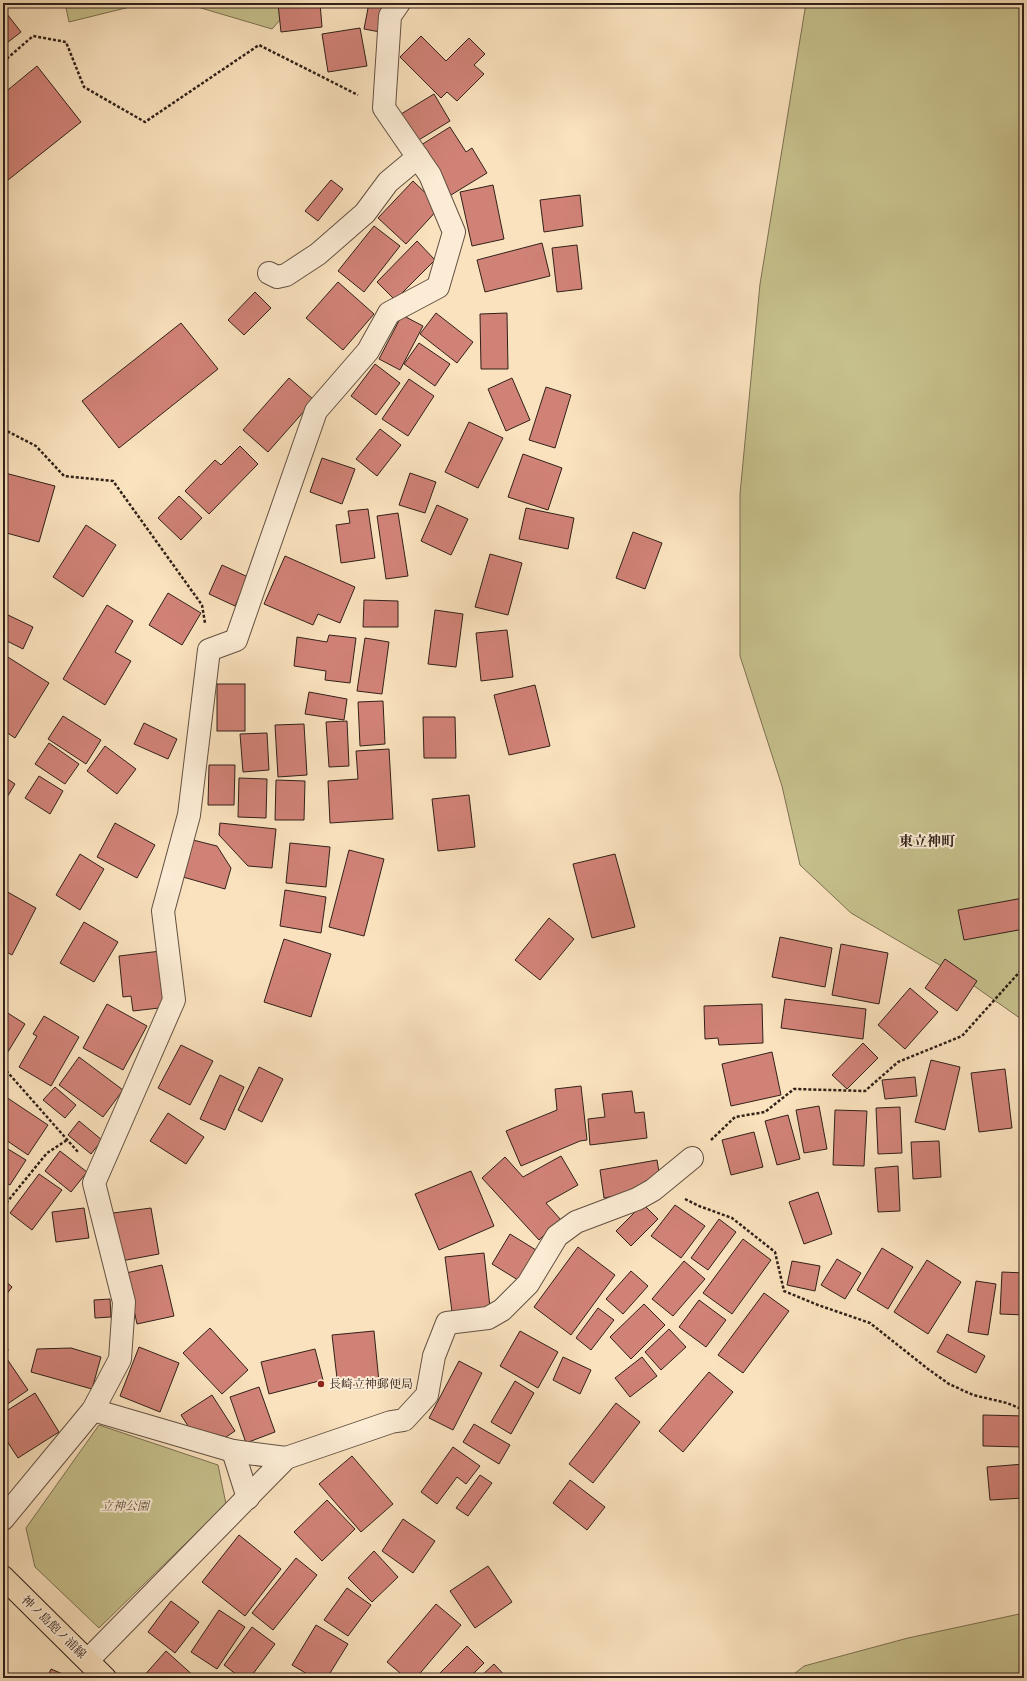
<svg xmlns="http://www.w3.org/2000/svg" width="1027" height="1681" font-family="'IM FELL French Canon','Noto Serif JP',serif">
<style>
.green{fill:#c6c08c;stroke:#7c7052}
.building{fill:#d18277;stroke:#312119}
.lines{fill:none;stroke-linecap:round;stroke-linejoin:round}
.minor-casing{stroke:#635142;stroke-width:24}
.major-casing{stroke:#312119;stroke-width:24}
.path{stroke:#312119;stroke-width:2.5;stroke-dasharray:3 2;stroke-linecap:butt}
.minor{stroke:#fcecd5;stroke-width:22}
.major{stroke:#fae2be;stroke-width:22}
.poi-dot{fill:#8f2418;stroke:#fcecd5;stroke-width:1.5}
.labels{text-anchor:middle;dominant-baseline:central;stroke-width:4;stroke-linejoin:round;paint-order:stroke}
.poi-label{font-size:12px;fill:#312119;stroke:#fcecd5;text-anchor:start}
.park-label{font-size:12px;font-style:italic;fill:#5e513c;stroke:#fcecd5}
.street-label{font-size:12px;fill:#312119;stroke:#fcecd5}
.quarter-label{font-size:14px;font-weight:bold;fill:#312119;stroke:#fcecd5}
</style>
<rect width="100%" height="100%" fill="#fae2be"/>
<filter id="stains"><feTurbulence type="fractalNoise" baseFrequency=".005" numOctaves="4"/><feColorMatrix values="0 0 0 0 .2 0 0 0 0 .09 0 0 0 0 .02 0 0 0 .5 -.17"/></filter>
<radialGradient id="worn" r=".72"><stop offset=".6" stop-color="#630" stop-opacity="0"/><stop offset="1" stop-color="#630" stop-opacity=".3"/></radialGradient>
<g class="green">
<polygon points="65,3 146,3 69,22"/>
<polygon points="184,3 295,3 272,29"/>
<polygon points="806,3 1024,3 1024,1021 967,981 851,913 800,865 782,786 740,656 740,494 760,284"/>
<polygon points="99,1425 218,1465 226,1504 99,1628 35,1567 26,1528"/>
<polygon points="1024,1613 1024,1678 789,1678 804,1666 908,1638"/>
</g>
<g class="building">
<polygon points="290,3 320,3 322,27 281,32 278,4"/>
<polygon points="369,3 385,3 380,32 364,29"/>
<polygon points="3,9 21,32 3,46"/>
<polygon points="360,28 367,66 328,72 322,34"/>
<polygon points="421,36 446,61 469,38 485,54 474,65 484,74 457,101 447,92 441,98 400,57"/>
<polygon points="37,66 81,122 3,184 3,94"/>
<polygon points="434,94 450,121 417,141 401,114"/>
<polygon points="450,127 466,152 472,148 487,173 451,195 421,145"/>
<polygon points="331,180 343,189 318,221 305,211"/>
<polygon points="413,181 440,207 406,244 378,218"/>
<polygon points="493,185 504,239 472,246 460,192"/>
<polygon points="580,195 583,226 544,232 540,200"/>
<polygon points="374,226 400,246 364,292 338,271"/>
<polygon points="417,241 435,260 395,300 377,282"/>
<polygon points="542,243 550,276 485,292 477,260"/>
<polygon points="577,245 582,289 557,292 552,248"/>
<polygon points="338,282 374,314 343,350 306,318"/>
<polygon points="255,292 271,308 244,335 228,320"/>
<polygon points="436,313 473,342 457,363 420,334"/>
<polygon points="507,313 508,369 481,369 480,314"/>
<polygon points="402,315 423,326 400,370 379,359"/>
<polygon points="181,323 218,369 119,448 82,401"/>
<polygon points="419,343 450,364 435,386 404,364"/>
<polygon points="375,364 400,383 376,415 351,396"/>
<polygon points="289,378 314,400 268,452 243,430"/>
<polygon points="512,378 530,420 506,431 488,389"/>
<polygon points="409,379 434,396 408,436 382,419"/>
<polygon points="546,387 571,395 555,448 529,440"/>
<polygon points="469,422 503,438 478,488 445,472"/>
<polygon points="380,429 401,445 377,476 356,459"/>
<polygon points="240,446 258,464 209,514 185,491 215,460 221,465"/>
<polygon points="523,454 562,468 548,510 508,497"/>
<polygon points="322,458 355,469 342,504 310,492"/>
<polygon points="5,473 55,486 39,542 3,532 3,479"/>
<polygon points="410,473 436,482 425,513 399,505"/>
<polygon points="179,496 202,518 181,540 158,518"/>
<polygon points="437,505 468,519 451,555 421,541"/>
<polygon points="526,508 574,518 568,549 519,539"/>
<polygon points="368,509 375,558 341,563 336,525 350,523 348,511"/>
<polygon points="398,513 408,576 386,579 377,516"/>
<polygon points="86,525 116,545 83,597 53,577"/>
<polygon points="633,532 662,543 645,589 616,578"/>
<polygon points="490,554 522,563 508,615 475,607"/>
<polygon points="285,556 355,587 340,623 318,614 313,625 264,604"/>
<polygon points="222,565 248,577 235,606 209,594"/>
<polygon points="168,593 201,613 182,645 149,625"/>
<polygon points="364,600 398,601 398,627 363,627"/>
<polygon points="107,605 133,621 115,652 131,661 105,705 63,679"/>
<polygon points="435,610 463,614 456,667 428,664"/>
<polygon points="8,615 33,627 23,649 3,639 3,626"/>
<polygon points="507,630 513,677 481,681 476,633"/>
<polygon points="329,635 356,638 350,683 325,680 326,671 294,666 297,637 327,642"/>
<polygon points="365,638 389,642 382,694 357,691"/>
<polygon points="3,654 49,683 15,738 3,730"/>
<rect x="217" y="684" width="28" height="47"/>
<polygon points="535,685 550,746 509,755 494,695"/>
<polygon points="309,692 347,699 344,720 305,714"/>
<polygon points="383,701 385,744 360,746 358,702"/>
<polygon points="63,716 101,740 86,764 48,739"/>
<polygon points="423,717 455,717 456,758 424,758"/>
<polygon points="347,721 349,766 329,767 326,722"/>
<polygon points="144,723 177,739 168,759 134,744"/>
<polygon points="304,724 307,775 278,777 275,725"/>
<polygon points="267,733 269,770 243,772 240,734"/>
<polygon points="3,737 8,741 3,749"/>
<polygon points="49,743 79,764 65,784 35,764"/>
<polygon points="105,746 136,769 117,794 87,771"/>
<polygon points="389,749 393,819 330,823 328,781 358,779 356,751"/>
<polygon points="209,765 235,765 234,805 208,805"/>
<polygon points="3,776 15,784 3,804"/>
<polygon points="39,776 63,791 50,814 25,798"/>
<polygon points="239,778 267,779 266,818 238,817"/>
<polygon points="276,780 305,781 304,820 275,820"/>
<polygon points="469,795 475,847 438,851 432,799"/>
<polygon points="115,823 155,845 137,878 97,857"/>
<polygon points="220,823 276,829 272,868 248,866 219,835"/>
<polygon points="193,840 217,846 231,868 225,889 183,877"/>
<polygon points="290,843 330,847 326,887 286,883"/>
<polygon points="349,850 384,859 364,936 329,927"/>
<polygon points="80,854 104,869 80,910 56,895"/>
<polygon points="615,854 635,927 592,938 573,864"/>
<polygon points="4,890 36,908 12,955 3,950"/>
<polygon points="285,890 326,897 321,933 280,926"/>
<polygon points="1023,898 1024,929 964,940 958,910"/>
<polygon points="549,918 574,939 540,980 515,960"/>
<polygon points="84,922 118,942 94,982 60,963"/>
<polygon points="780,937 832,948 825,987 772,977"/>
<polygon points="284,939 331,954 311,1017 264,1002"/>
<polygon points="841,944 888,953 879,1004 832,995"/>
<polygon points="161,951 168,1007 133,1011 131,996 123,997 119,956"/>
<polygon points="945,959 977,981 957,1011 925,988"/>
<polygon points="910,988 938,1012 905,1049 878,1025"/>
<polygon points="785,999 866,1009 863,1039 781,1028"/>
<polygon points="107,1004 147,1026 123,1070 83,1048"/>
<polygon points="762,1004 763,1043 719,1045 718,1038 705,1039 704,1006"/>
<polygon points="3,1010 25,1024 6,1055 3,1053"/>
<polygon points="44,1016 79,1037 51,1086 19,1067 37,1036 33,1034"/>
<polygon points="863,1043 878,1058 847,1089 832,1075"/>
<polygon points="181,1045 213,1061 190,1105 158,1088"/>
<polygon points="772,1052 781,1095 731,1106 722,1064"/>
<polygon points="79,1057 123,1090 103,1117 59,1085"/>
<polygon points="931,1060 960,1067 945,1130 915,1122"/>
<polygon points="259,1067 283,1079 262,1122 238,1110"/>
<polygon points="1005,1069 1012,1128 979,1132 971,1073"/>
<polygon points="220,1075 244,1087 225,1130 200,1119"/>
<polygon points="915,1077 917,1096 885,1099 882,1080"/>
<polygon points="581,1086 587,1140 580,1141 521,1166 506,1131 557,1110 555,1089"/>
<polygon points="55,1087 76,1105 65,1118 43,1100"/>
<polygon points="632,1091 635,1113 644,1112 647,1138 590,1145 588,1119 605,1117 602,1094"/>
<polygon points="3,1095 48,1125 28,1155 3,1138"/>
<polygon points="819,1106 827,1149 804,1153 796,1110"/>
<polygon points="900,1107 902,1153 878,1154 876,1108"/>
<polygon points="835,1110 867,1111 864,1166 833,1165"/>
<polygon points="168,1113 204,1137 186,1164 150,1141"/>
<polygon points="788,1115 800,1159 777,1165 765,1121"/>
<polygon points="79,1121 102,1140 91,1154 68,1135"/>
<polygon points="754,1132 763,1167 731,1175 722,1140"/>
<polygon points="939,1141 941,1177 913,1179 911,1142"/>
<polygon points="3,1146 26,1160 10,1185 3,1181"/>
<polygon points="60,1151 87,1172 71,1192 45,1171"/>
<polygon points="561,1156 578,1185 546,1203 561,1220 539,1240 482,1178 505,1157 523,1177"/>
<polygon points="657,1160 660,1178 645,1181 646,1190 604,1198 600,1170"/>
<polygon points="898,1166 900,1211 878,1212 875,1168"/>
<polygon points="471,1171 494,1226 439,1250 415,1194"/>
<polygon points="39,1174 62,1190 32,1230 10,1213"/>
<polygon points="818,1192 832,1234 804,1244 789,1202"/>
<polygon points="643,1204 658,1219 631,1246 616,1231"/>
<polygon points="675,1205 705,1226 681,1258 651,1236"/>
<polygon points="84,1208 89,1238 56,1242 52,1212"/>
<polygon points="151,1208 159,1254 121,1261 113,1213"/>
<polygon points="719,1219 736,1232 708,1270 691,1258"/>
<polygon points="510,1234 536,1250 518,1280 492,1264"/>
<polygon points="743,1239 771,1260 732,1314 703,1293"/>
<polygon points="578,1247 615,1275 571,1335 534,1307"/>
<polygon points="882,1248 913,1267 888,1309 857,1290"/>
<polygon points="484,1253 490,1307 452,1312 445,1257"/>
<polygon points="837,1259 861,1273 845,1299 821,1285"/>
<polygon points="927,1260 961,1282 928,1334 894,1312"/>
<polygon points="684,1261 705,1279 673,1316 652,1299"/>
<polygon points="792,1261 820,1266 815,1291 787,1285"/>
<polygon points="162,1265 174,1316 137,1324 126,1273"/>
<polygon points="631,1271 648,1286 623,1314 606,1299"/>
<polygon points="1002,1272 1024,1273 1024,1315 1000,1314"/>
<polygon points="3,1279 12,1287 3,1299"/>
<polygon points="976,1281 996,1284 988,1335 968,1332"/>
<polygon points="764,1293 789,1311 743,1373 718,1355"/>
<polygon points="110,1299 111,1317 95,1318 94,1300"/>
<polygon points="699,1300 726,1320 706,1347 679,1327"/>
<polygon points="644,1304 665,1325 631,1359 610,1337"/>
<polygon points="598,1308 614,1320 591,1350 576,1338"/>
<polygon points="3,1321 8,1351 3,1351"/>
<polygon points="210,1328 248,1370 222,1394 183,1353"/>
<polygon points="669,1329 686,1347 661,1370 645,1352"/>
<polygon points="374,1331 379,1382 338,1387 332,1335"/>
<polygon points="520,1331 558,1352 538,1388 500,1366"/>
<polygon points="947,1334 985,1356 976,1373 937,1352"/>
<polygon points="139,1347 179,1363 160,1412 120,1396"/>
<polygon points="71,1348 101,1357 92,1389 31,1372 37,1349"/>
<polygon points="315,1349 323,1380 269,1394 261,1362"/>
<polygon points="5,1356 28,1390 3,1407 3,1358"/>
<polygon points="563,1357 591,1370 580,1394 553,1380"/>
<polygon points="642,1357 657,1376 630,1397 615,1378"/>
<polygon points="459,1361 482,1373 453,1430 429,1418"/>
<polygon points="709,1372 733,1392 683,1452 659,1431"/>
<polygon points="515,1381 534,1393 511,1434 491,1422"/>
<polygon points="259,1387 275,1432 246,1443 230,1397"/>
<polygon points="35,1393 59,1432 18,1458 3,1435 3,1413"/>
<polygon points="212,1395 235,1431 226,1437 190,1429 181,1415"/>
<polygon points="616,1403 640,1422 593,1483 569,1464"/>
<polygon points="983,1415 1024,1416 1024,1447 983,1446"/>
<polygon points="474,1424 510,1445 499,1464 463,1442"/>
<polygon points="453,1447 480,1466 466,1484 457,1477 437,1504 421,1492"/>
<polygon points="352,1456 393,1504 361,1532 319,1484"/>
<polygon points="1024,1464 1024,1498 990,1500 987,1467"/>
<polygon points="480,1475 492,1483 468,1516 456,1508"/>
<polygon points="570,1480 605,1507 587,1530 553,1503"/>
<polygon points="327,1500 355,1529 322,1561 294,1532"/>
<polygon points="403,1519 435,1541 413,1573 382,1551"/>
<polygon points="239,1535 281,1569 245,1616 202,1582"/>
<polygon points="374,1551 398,1577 372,1602 348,1578"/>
<polygon points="296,1558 317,1575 273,1630 252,1613"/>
<polygon points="488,1566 512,1602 475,1628 450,1591"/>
<polygon points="347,1588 371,1605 348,1636 324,1620"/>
<polygon points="171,1601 199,1622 175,1653 148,1632"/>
<polygon points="436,1604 461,1625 416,1678 406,1678 387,1662"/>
<polygon points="219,1610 245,1627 217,1669 191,1652"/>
<polygon points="316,1625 348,1644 327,1678 314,1678 292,1665"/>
<polygon points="252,1627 275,1644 250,1678 241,1678 224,1665"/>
<polygon points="467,1646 484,1663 469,1678 435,1678"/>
<polygon points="166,1651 196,1678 142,1678"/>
<polygon points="494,1664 507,1678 479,1678"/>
<polygon points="51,1669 72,1678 47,1678"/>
</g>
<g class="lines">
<g class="minor-casing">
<g id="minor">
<polyline points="269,273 277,277 286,275 318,254 365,213 388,182 418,157"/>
<polyline points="93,1410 233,1451 286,1458"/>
<polyline points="233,1451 248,1498"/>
<polyline points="3,1519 93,1410 120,1359 124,1302 94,1183 174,1000 163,911 189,815 209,650 236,640 316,411 368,351 389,313 438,287 454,232 430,175 384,108 390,16 399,3"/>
<polyline points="88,1660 286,1458 391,1422 404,1420 427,1395 434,1356 447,1323 488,1318 502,1310 528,1284 557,1236 576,1222 637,1199 653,1190 692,1158"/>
</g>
</g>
<g class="major-casing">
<polyline id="major" points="3,1577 105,1678"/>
</g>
<g class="path">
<polyline points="3,62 33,36 66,42 84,87 145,122 259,45 358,95"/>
<polyline points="3,429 36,446 64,476 113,481 202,605 205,623"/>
<polyline points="3,1067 78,1152"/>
<polyline points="711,1140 735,1117 765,1112 794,1089 865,1091 898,1062 962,1036 1024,967"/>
<polyline points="685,1199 699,1206 732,1218 775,1252 784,1291 818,1305 870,1323 928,1369 949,1384 973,1395 1007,1403 1024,1410"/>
<polyline points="3,1207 47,1153 67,1140"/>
</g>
<use href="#minor" class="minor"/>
<use href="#major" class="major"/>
</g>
<circle class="poi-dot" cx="321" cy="1384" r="4"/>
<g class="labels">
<g class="poi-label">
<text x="329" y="1384">長崎立神郵便局</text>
</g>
<g class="park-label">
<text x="125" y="1506">立神公園</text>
</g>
<g class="street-label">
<text transform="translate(54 1627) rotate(44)">神ノ島飽ノ浦線</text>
</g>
<g class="quarter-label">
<text x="927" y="841">東立神町</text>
</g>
</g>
<rect width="1027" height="1681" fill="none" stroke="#fae2be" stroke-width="16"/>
<rect x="4" y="4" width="1019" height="1673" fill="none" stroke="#312119" stroke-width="2"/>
<rect x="8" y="8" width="1011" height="1665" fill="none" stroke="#312119"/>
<rect width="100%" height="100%" filter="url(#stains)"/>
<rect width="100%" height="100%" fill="url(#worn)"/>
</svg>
